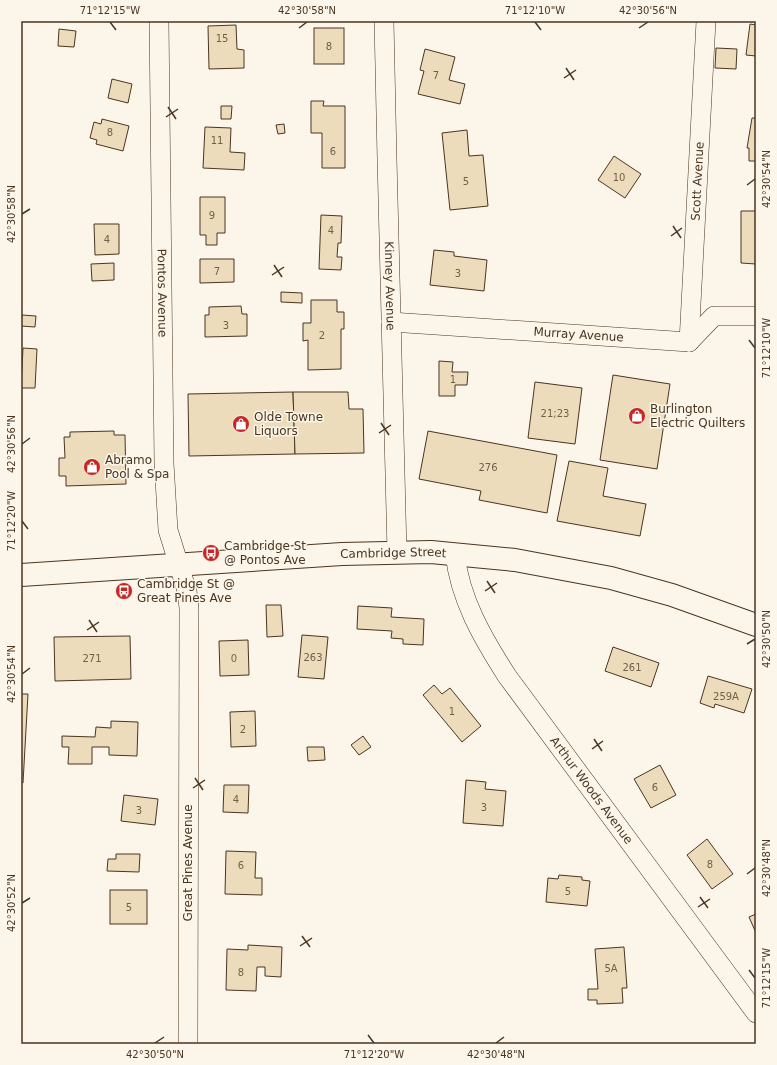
<svg xmlns="http://www.w3.org/2000/svg" width="777" height="1065" font-family="'DejaVu Sans',sans-serif">
<style>
.building{fill:#ecdcbc;stroke:#4a3520}
.lines{fill:none;stroke-linecap:round;stroke-linejoin:round}
.street-casing{stroke:#4a3520;stroke-width:20}
.primary-casing{stroke:#4a3520;stroke-width:24}
.street{stroke:#fbf6e9;stroke-width:19}
.primary{stroke:#fbf6e9;stroke-width:22}
.ticks{fill:none;stroke:#4a3520;stroke-width:1.5}
.labels{text-anchor:middle;dominant-baseline:central;stroke-width:3;stroke-linejoin:round;paint-order:stroke}
.number-label{font-size:10px;fill:#725f47}
.street-label{font-size:12px;fill:#4a3520;stroke:#fbf6e9}
.poi-label{font-size:12px;fill:#4a3520;stroke:#fbf6e9;text-anchor:start}
.neatline{fill:none;stroke:#4a3520;stroke-width:1.5}
.ticks-label{font-size:10px;text-anchor:middle;fill:#4a3520}
</style>
<rect width="100%" height="100%" fill="#fbf6e9"/>
<g class="building">
<polygon points="750,24 756,25 756,56 746,55"/>
<polygon points="236,25 237,49 244,50 244,68 209,69 208,26"/>
<rect x="314" y="28" width="30" height="36"/>
<polygon points="59,29 76,31 74,47 58,46"/>
<polygon points="716,48 737,49 736,69 715,68"/>
<polygon points="425,49 455,57 449,80 465,84 460,104 418,94 424,71 420,70"/>
<polygon points="112,79 132,84 128,103 108,98"/>
<polygon points="311,101 324,101 323,106 345,106 345,168 322,168 322,133 311,133"/>
<polygon points="221,106 232,106 231,119 221,119"/>
<polygon points="752,118 756,118 756,161 749,161 749,148 747,148"/>
<polygon points="102,119 129,126 123,151 96,144 97,140 90,138 94,122 101,124"/>
<polygon points="284,124 285,133 278,134 276,125"/>
<polygon points="205,127 231,128 230,152 245,153 244,170 203,168"/>
<polygon points="467,130 469,156 483,155 488,206 450,210 442,133"/>
<polygon points="614,156 641,174 625,198 598,180"/>
<polygon points="200,197 225,197 225,233 217,233 217,245 206,245 206,235 200,235"/>
<polygon points="741,211 756,211 756,264 741,263"/>
<polygon points="321,215 342,216 341,243 338,243 337,257 342,257 341,270 319,269"/>
<polygon points="94,224 119,224 119,254 95,255"/>
<polygon points="434,250 454,252 454,256 487,260 484,291 430,285"/>
<polygon points="200,259 234,259 234,282 200,283"/>
<polygon points="114,263 114,280 92,281 91,264"/>
<polygon points="281,292 302,293 302,303 281,302"/>
<polygon points="311,300 337,300 337,312 344,312 344,329 341,329 341,369 308,370 308,340 303,341 303,323 311,323"/>
<polygon points="241,306 242,314 247,314 247,336 205,337 205,315 209,315 209,307"/>
<polygon points="22,315 36,316 35,327 21,326"/>
<polygon points="23,348 37,349 35,388 21,388"/>
<polygon points="439,361 453,362 452,372 468,372 467,385 455,385 455,396 439,396"/>
<polygon points="613,375 670,384 657,469 600,460"/>
<polygon points="535,382 582,388 575,444 528,438"/>
<polygon points="293,392 295,454 189,456 188,394"/>
<polygon points="293,392 348,392 349,409 363,409 364,453 295,454"/>
<polygon points="114,431 114,435 125,435 126,484 66,486 66,476 59,476 59,458 65,458 64,437 70,437 70,432"/>
<polygon points="428,431 557,455 547,513 479,500 481,491 419,479"/>
<polygon points="569,461 608,468 603,496 646,504 640,536 557,521"/>
<polygon points="266,605 281,605 283,636 267,637"/>
<polygon points="358,606 392,608 391,617 424,619 423,645 403,644 403,639 391,638 392,631 357,629"/>
<polygon points="302,635 328,637 324,679 298,677"/>
<polygon points="130,636 131,679 55,681 54,637"/>
<polygon points="248,640 249,675 220,676 219,641"/>
<polygon points="613,647 659,663 651,687 605,671"/>
<polygon points="708,676 752,689 744,713 715,704 714,708 700,703"/>
<polygon points="434,685 442,694 450,688 481,726 462,742 423,695"/>
<polygon points="21,694 28,694 23,783 21,783"/>
<polygon points="255,711 256,746 231,747 230,712"/>
<polygon points="111,721 138,722 137,756 109,755 109,747 92,747 92,764 68,764 69,747 62,747 62,736 95,737 96,727 111,728"/>
<polygon points="363,736 371,747 359,755 351,745"/>
<polygon points="307,747 324,747 325,760 308,761"/>
<polygon points="660,765 676,795 651,808 634,779"/>
<polygon points="466,780 486,782 485,789 506,791 503,826 463,823"/>
<polygon points="224,785 249,785 248,813 223,812"/>
<polygon points="124,795 158,799 155,825 121,821"/>
<polygon points="707,839 733,874 712,889 687,855"/>
<polygon points="226,851 256,852 255,878 262,878 262,895 225,894"/>
<polygon points="116,854 140,854 139,872 107,871 108,859 116,859"/>
<polygon points="559,875 582,877 582,880 590,881 587,906 546,902 548,878 558,879"/>
<rect x="110" y="890" width="37" height="34"/>
<polygon points="756,914 756,933 749,917"/>
<polygon points="248,945 282,947 281,977 265,976 265,967 257,967 256,991 226,990 227,949 248,950"/>
<polygon points="624,947 627,988 622,988 623,1003 597,1004 597,1000 588,1000 588,989 598,989 595,949"/>
</g>
<g class="lines">
<g class="street-casing">
<g id="street">
<path id="s1" d="M159,21L164,463L168,530L187,591L189,608L188,1044"/>
<path id="s2" d="M384,21C388,198 391,375 397,552"/>
<path id="s3" d="M391,322L689,342"/>
<path id="s4" d="M689,342L706,21"/>
<polyline points="689,342 714,316 756,316"/>
<path id="s5" d="M455,554C460,599 482,637 507,676L756,1013"/>
</g>
</g>
<g class="primary-casing">
<g id="primary">
<path id="s6" d="M21,575L342,554L431,552L515,560L611,578L672,595L756,625"/>
</g>
</g>
<use href="#street" class="street"/>
<use href="#primary" class="primary"/>
</g>
<path class="ticks" d="M110,22L116,30M535,22L541,30M299,28L307,22M639,28L648,22M566,68L574,80M564,78L576,70M168,107L176,119M166,117L178,109M747,185L755,179M22,214L30,209M673,226L681,238M671,236L682,228M274,265L282,277M272,275L284,267M749,340L755,348M381,423L389,435M379,433L391,425M22,444L30,438M22,521L28,529M487,581L495,593M485,591L497,583M89,620L97,632M87,630L99,622M747,644L755,639M22,674L30,668M594,739L602,751M592,749L603,741M195,778L203,790M193,788L205,780M747,874L755,868M700,897L708,908M22,903L30,898M698,907L710,899M302,936L310,947M300,946L312,938M749,970L755,978M368,1035L374,1043M155,1043L164,1037M496,1043L504,1037"/>
<defs>
<g id="shop-disc" transform="scale(0.9)"><circle r="9.5" fill="#c62828" stroke="#fbf6e9"/><path d="M-5-2.5h2.3a2.7 3.5 0 0 1 5.4 0H5L5.5 6h-11ZM-1.5-2.5h3a1.5 2.3 0 0 0-3 0Z" fill="#fff"/></g>
<g id="bus-disc" transform="scale(0.9)"><circle r="9.5" fill="#c62828" stroke="#fbf6e9"/><path d="M-5-6H5V4H4V6H2V4H-2V6H-4V4H-5ZM-3.5-4V0h7V-4ZM-3.5 1.2v1.5H-2V1.2ZM2 1.2v1.5H3.5V1.2Z" fill="#fff"/></g>
</defs>
<g fill-rule="evenodd">
<use href="#shop-disc" x="637" y="416"/>
<use href="#shop-disc" x="241" y="424"/>
<use href="#shop-disc" x="92" y="467"/>
<use href="#bus-disc" x="211" y="553"/>
<use href="#bus-disc" x="124" y="591"/>
</g>
<g class="labels">
<g class="number-label">
<text x="222" y="38">15</text>
<text x="329" y="46">8</text>
<text x="436" y="75">7</text>
<text x="110" y="132">8</text>
<text x="217" y="140">11</text>
<text x="333" y="151">6</text>
<text x="619" y="177">10</text>
<text x="466" y="181">5</text>
<text x="212" y="215">9</text>
<text x="331" y="230">4</text>
<text x="107" y="239">4</text>
<text x="217" y="271">7</text>
<text x="458" y="273">3</text>
<text x="226" y="325">3</text>
<text x="322" y="335">2</text>
<text x="453" y="379">1</text>
<text x="555" y="413">21;23</text>
<text x="488" y="467">276</text>
<text x="313" y="657">263</text>
<text x="92" y="658">271</text>
<text x="234" y="658">0</text>
<text x="632" y="667">261</text>
<text x="726" y="696">259A</text>
<text x="452" y="711">1</text>
<text x="243" y="729">2</text>
<text x="655" y="787">6</text>
<text x="236" y="799">4</text>
<text x="484" y="807">3</text>
<text x="139" y="810">3</text>
<text x="710" y="864">8</text>
<text x="241" y="865">6</text>
<text x="568" y="891">5</text>
<text x="129" y="907">5</text>
<text x="611" y="968">5A</text>
<text x="241" y="972">8</text>
</g>
<g class="street-label">
<text stroke="none"><textPath href="#s4" startOffset="161">Scott Avenue</textPath></text>
<text stroke="none"><textPath href="#s2" startOffset="265">Kinney Avenue</textPath></text>
<text stroke="none"><textPath href="#s1" startOffset="272">Pontos Avenue</textPath></text>
<text stroke="none"><textPath href="#s3" startOffset="188">Murray Avenue</textPath></text>
<text stroke="none"><textPath href="#s6" startOffset="373">Cambridge Street</textPath></text>
<text stroke="none"><textPath href="#s5" startOffset="276">Arthur Woods Avenue</textPath></text>
<text transform="translate(188 863) rotate(-90)">Great Pines Avenue</text>
</g>
<g class="poi-label">
<text x="650" y="409">Burlington<tspan x="650" dy="14">Electric Quilters</tspan></text>
<text x="254" y="417">Olde Towne<tspan x="254" dy="14">Liquors</tspan></text>
<text x="105" y="460">Abramo<tspan x="105" dy="14">Pool &amp; Spa</tspan></text>
<text x="224" y="546">Cambridge St<tspan x="224" dy="14">@ Pontos Ave</tspan></text>
<text x="137" y="584">Cambridge St @<tspan x="137" dy="14">Great Pines Ave</tspan></text>
</g>
</g>
<rect width="777" height="1065" fill="none" stroke="#fbf6e9" stroke-width="44"/>
<rect x="22" y="22" width="733" height="1021" class="neatline"/>
<g class="ticks-label">
<text x="110" y="14">71°12'15"W</text>
<text x="307" y="14">42°30'58"N</text>
<text x="535" y="14">71°12'10"W</text>
<text x="648" y="14">42°30'56"N</text>
<text transform="translate(766 179) rotate(-90)" y="4">42°30'54"N</text>
<text transform="translate(11 214) rotate(-90)" y="4">42°30'58"N</text>
<text transform="translate(766 348) rotate(-90)" y="4">71°12'10"W</text>
<text transform="translate(11 444) rotate(-90)" y="4">42°30'56"N</text>
<text transform="translate(11 521) rotate(-90)" y="4">71°12'20"W</text>
<text transform="translate(766 639) rotate(-90)" y="4">42°30'50"N</text>
<text transform="translate(11 674) rotate(-90)" y="4">42°30'54"N</text>
<text transform="translate(766 868) rotate(-90)" y="4">42°30'48"N</text>
<text transform="translate(11 903) rotate(-90)" y="4">42°30'52"N</text>
<text transform="translate(766 978) rotate(-90)" y="4">71°12'15"W</text>
<text x="155" y="1058">42°30'50"N</text>
<text x="374" y="1058">71°12'20"W</text>
<text x="496" y="1058">42°30'48"N</text>
</g>
</svg>
